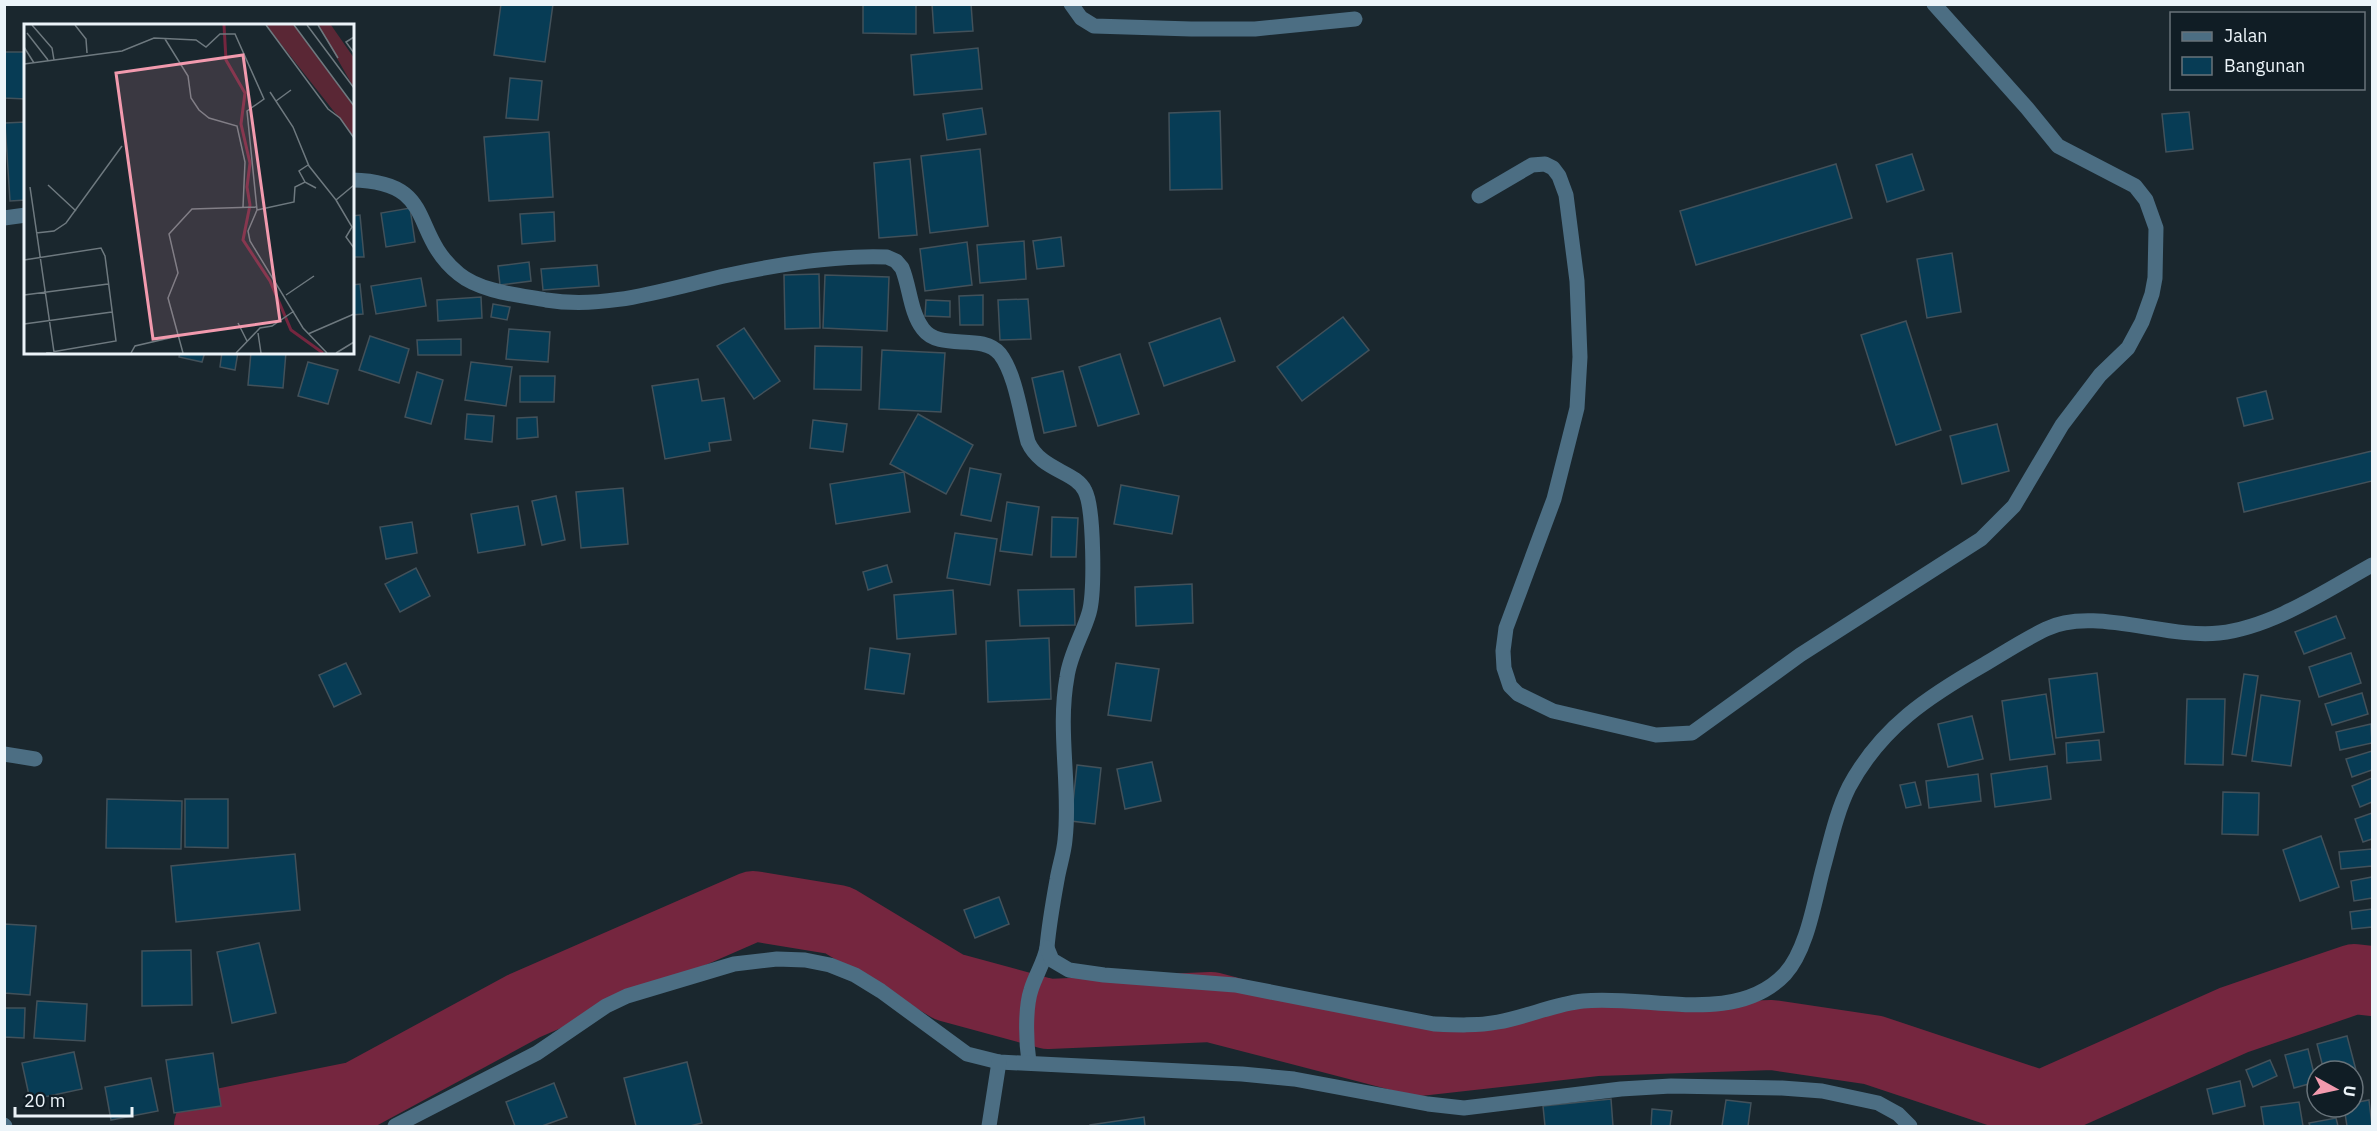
<svg xmlns="http://www.w3.org/2000/svg" width="2377" height="1131" font-family="'IBM Plex Sans',sans-serif">
<style>
.lines{fill:none;stroke-linecap:round;stroke-linejoin:round}
.river{stroke:#75263f;stroke-width:70}
.building{fill:#073c55;stroke:#42515a;stroke-width:1.5}
.minor{stroke:#4c6e83;stroke-width:15}
.inset-river{fill:none;stroke:#75263f;stroke-width:3}
.inset-road{fill:none;stroke:#6e797f;stroke-width:1.5}
.view{fill:#f29aae;fill-opacity:0.15;stroke:#f29aae;stroke-width:3}
.inset-edge{fill:none;stroke:#ecf4f9;stroke-width:3}
</style>
<rect width="100%" height="100%" fill="#1a272e"/>
<g class="lines">
<polyline class="river" points="209,1126 358,1096 524,1006 753,906 838,920 949,987 1048,1014 1211,1007 1419,1061 1597,1041 1772,1035 1873,1050 2041,1106 2234,1020 2354,979 2372,981"/>
</g>
<g class="building">
<polygon points="501,4 553,4 545,62 494,55"/>
<polygon points="863,4 916,4 916,34 863,33"/>
<polygon points="932,4 971,4 973,31 934,33"/>
<polygon points="978,48 982,89 914,95 911,55"/>
<polygon points="4,52 26,52 26,99 4,98"/>
<polygon points="510,78 542,81 538,120 506,118"/>
<polygon points="982,108 986,134 947,140 943,114"/>
<polygon points="1220,111 1222,189 1170,190 1169,113"/>
<polygon points="2189,112 2193,149 2166,152 2162,114"/>
<polygon points="26,122 26,200 10,201 5,123"/>
<polygon points="549,132 553,197 489,201 484,137"/>
<polygon points="980,149 988,226 930,233 921,156"/>
<polygon points="1912,154 1924,190 1887,202 1876,165"/>
<polygon points="910,159 917,235 879,238 874,163"/>
<polygon points="1836,164 1852,218 1696,265 1680,211"/>
<polygon points="410,208 415,242 386,247 381,213"/>
<polygon points="554,212 555,241 522,244 520,214"/>
<polygon points="360,215 364,257 352,257 352,216"/>
<polygon points="1061,237 1064,266 1037,269 1033,241"/>
<polygon points="1024,241 1026,279 980,283 977,245"/>
<polygon points="967,242 972,285 925,291 920,249"/>
<polygon points="1952,253 1961,312 1927,318 1917,259"/>
<polygon points="529,262 531,281 500,285 498,266"/>
<polygon points="597,265 599,286 543,290 541,269"/>
<polygon points="819,274 820,328 785,329 784,275"/>
<polygon points="825,275 889,277 887,331 823,328"/>
<polygon points="421,278 426,306 376,314 371,286"/>
<polygon points="360,284 363,314 352,315 352,285"/>
<polygon points="983,295 983,325 960,325 959,296"/>
<polygon points="481,297 482,318 438,321 437,300"/>
<polygon points="1028,299 1031,339 1000,340 998,300"/>
<polygon points="926,300 950,301 950,317 925,316"/>
<polygon points="493,304 510,307 507,320 491,317"/>
<polygon points="1343,317 1369,350 1302,401 1277,367"/>
<polygon points="1220,318 1235,361 1164,386 1149,343"/>
<polygon points="1906,321 1941,430 1896,445 1861,335"/>
<polygon points="744,328 780,381 754,399 717,346"/>
<polygon points="509,329 550,332 548,362 506,359"/>
<polygon points="370,336 409,349 399,383 359,370"/>
<polygon points="461,339 461,355 418,355 417,340"/>
<polygon points="815,346 862,347 861,390 814,389"/>
<polygon points="882,350 945,353 941,412 879,409"/>
<polygon points="180,352 205,352 202,362 179,357"/>
<polygon points="222,352 238,352 235,370 220,367"/>
<polygon points="251,352 286,352 283,388 248,385"/>
<polygon points="1120,354 1139,414 1098,426 1079,367"/>
<polygon points="308,362 338,370 328,404 298,396"/>
<polygon points="471,362 512,367 506,406 465,400"/>
<polygon points="1063,371 1076,426 1044,433 1032,378"/>
<polygon points="417,372 443,380 431,424 405,417"/>
<polygon points="520,376 555,376 554,402 520,402"/>
<polygon points="698,379 702,401 724,398 731,440 709,443 710,451 665,459 652,386"/>
<polygon points="2266,391 2273,419 2244,426 2237,398"/>
<polygon points="467,414 494,416 492,442 465,439"/>
<polygon points="918,414 973,445 946,494 890,464"/>
<polygon points="537,417 538,437 517,439 517,418"/>
<polygon points="813,420 847,424 843,452 810,448"/>
<polygon points="1997,424 2009,471 1962,484 1950,436"/>
<polygon points="2372,451 2372,481 2244,512 2238,483"/>
<polygon points="970,468 1001,474 991,521 961,515"/>
<polygon points="904,472 910,512 836,524 830,484"/>
<polygon points="1121,485 1179,496 1172,534 1114,524"/>
<polygon points="623,488 628,544 581,548 576,492"/>
<polygon points="556,496 565,540 542,545 532,501"/>
<polygon points="1007,502 1039,507 1032,555 1000,551"/>
<polygon points="518,506 525,545 478,553 471,514"/>
<polygon points="1052,517 1078,518 1076,557 1051,557"/>
<polygon points="412,522 417,553 386,559 380,527"/>
<polygon points="955,533 997,539 990,585 947,578"/>
<polygon points="887,565 892,582 868,590 863,572"/>
<polygon points="416,568 430,596 400,612 385,584"/>
<polygon points="1192,584 1193,623 1136,626 1135,587"/>
<polygon points="1074,589 1075,625 1020,626 1018,590"/>
<polygon points="953,590 956,634 897,639 894,595"/>
<polygon points="2336,616 2345,638 2304,654 2295,632"/>
<polygon points="1049,638 1051,699 988,702 986,641"/>
<polygon points="870,648 910,654 904,694 865,689"/>
<polygon points="2351,653 2361,683 2319,697 2309,667"/>
<polygon points="346,663 361,694 334,707 319,675"/>
<polygon points="1116,663 1159,669 1151,721 1108,715"/>
<polygon points="2097,673 2104,732 2056,738 2049,679"/>
<polygon points="2244,674 2258,676 2246,756 2232,754"/>
<polygon points="2362,693 2368,714 2332,725 2325,704"/>
<polygon points="2046,694 2055,754 2010,760 2002,701"/>
<polygon points="2261,695 2300,701 2291,766 2252,761"/>
<polygon points="2187,699 2225,699 2223,765 2185,764"/>
<polygon points="1972,716 1983,759 1948,767 1938,724"/>
<polygon points="2371,724 2372,743 2340,750 2336,732"/>
<polygon points="2099,740 2101,760 2067,763 2066,743"/>
<polygon points="2372,751 2372,770 2352,777 2346,759"/>
<polygon points="1152,762 1161,801 1125,809 1117,769"/>
<polygon points="1077,765 1101,768 1095,824 1071,821"/>
<polygon points="2047,766 2051,799 1995,807 1991,774"/>
<polygon points="1978,774 1981,801 1929,808 1926,781"/>
<polygon points="2372,778 2372,802 2360,807 2352,786"/>
<polygon points="1915,782 1921,805 1906,808 1900,785"/>
<polygon points="2223,792 2259,793 2258,835 2222,834"/>
<polygon points="107,799 182,801 181,849 106,848"/>
<polygon points="185,799 228,799 228,848 185,847"/>
<polygon points="2372,813 2372,839 2363,842 2355,819"/>
<polygon points="2321,836 2339,887 2300,901 2283,850"/>
<polygon points="2372,849 2372,866 2341,869 2339,852"/>
<polygon points="295,854 300,910 176,922 171,866"/>
<polygon points="2372,877 2372,898 2354,901 2351,881"/>
<polygon points="999,897 1009,924 975,938 964,910"/>
<polygon points="2372,909 2372,927 2352,929 2350,912"/>
<polygon points="4,924 36,926 30,995 4,993"/>
<polygon points="259,943 276,1013 232,1023 217,952"/>
<polygon points="191,950 192,1005 142,1006 142,951"/>
<polygon points="37,1001 87,1004 85,1041 34,1038"/>
<polygon points="4,1008 25,1008 24,1038 4,1037"/>
<polygon points="2347,1036 2357,1074 2353,1075 2353,1071 2324,1071 2317,1044"/>
<polygon points="2308,1049 2316,1082 2294,1088 2285,1055"/>
<polygon points="74,1052 82,1089 30,1100 22,1063"/>
<polygon points="213,1053 221,1106 174,1113 166,1060"/>
<polygon points="2270,1060 2277,1076 2253,1087 2246,1070"/>
<polygon points="687,1062 702,1123 690,1126 636,1126 624,1078"/>
<polygon points="151,1078 158,1111 111,1120 105,1087"/>
<polygon points="2240,1081 2245,1106 2213,1114 2207,1089"/>
<polygon points="554,1083 567,1117 542,1126 515,1126 506,1102"/>
<polygon points="1611,1099 1613,1126 1545,1126 1543,1106"/>
<polygon points="1726,1100 1751,1103 1748,1126 1722,1126"/>
<polygon points="2369,1100 2372,1126 2347,1126 2344,1107 2353,1107 2353,1103"/>
<polygon points="2299,1102 2303,1126 2264,1126 2261,1107"/>
<polygon points="1652,1109 1672,1111 1670,1126 1651,1126"/>
<polygon points="1144,1117 1145,1126 1090,1126 1090,1125"/>
<polygon points="2336,1118 2338,1126 2310,1126 2309,1123"/>
</g>
<g class="lines">
<g class="minor">
<polyline points="1071,4 1081,18 1094,26 1191,29 1255,29 1355,19"/>
<path d="M352,180C439,182 408,233 459,274C481,292 519,295 546,300C608,310 669,288 729,275C780,264 835,255 887,257L896,261L902,268C910,287 910,312 923,329C940,352 982,332 1000,354C1016,375 1021,417 1028,442C1041,471 1076,471 1085,491C1094,508 1095,593 1089,613C1083,634 1070,654 1067,677C1057,731 1071,786 1065,840C1064,853 1059,867 1057,880C1053,902 1049,925 1047,947C1045,961 1035,976 1031,990C1025,1008 1026,1042 1029,1062"/>
<polyline points="1479,196 1532,165 1545,164 1553,168 1559,176 1566,195 1577,281 1580,357 1577,408 1554,499 1506,628 1503,651 1504,668 1510,686 1518,694 1553,711 1656,735 1692,733 1800,655 1981,539 2014,506 2062,425 2100,375 2128,348 2142,322 2152,294 2155,278 2156,228 2146,200 2135,186 2058,146 2027,108 1934,4"/>
<polyline points="4,218 26,215"/>
<polyline points="4,754 35,759"/>
<path d="M1047,948L1052,960L1069,970L1104,975L1235,985L1434,1024C1456,1025 1477,1026 1498,1022C1527,1017 1554,1004 1583,1001C1646,994 1735,1027 1785,974C1808,949 1815,897 1824,865C1831,839 1837,811 1849,787C1881,727 1929,696 1985,664C2005,652 2025,639 2046,629C2092,606 2167,639 2219,633C2273,627 2325,591 2372,565"/>
<polyline points="4,1125 5,1126"/>
<polyline points="395,1126 537,1053 606,1006 627,996 734,964 777,959 805,960 830,965 855,975 881,991 967,1054 999,1062 1242,1074 1294,1079 1428,1104 1464,1108 1621,1089 1671,1086 1782,1088 1822,1091 1878,1103 1898,1114 1910,1126"/>
<polyline points="989,1126 999,1062"/>
</g>
</g>
<g transform="translate(24 24)">
<rect width="330" height="330" fill="#1a272e"/>
<path d="M242,1H270L330,82V113ZM294,1H307L330,34V64Z" fill="#5a2735"/>
<path class="inset-river" d="M200,1L202,36L221,69L217,100L226,139L223,163L226,181L219,216L246,257L267,306L299,329"/>
<path class="inset-road" d="M8,1L28,24L30,36M51,1L62,15L63,29M242,1L304,85L316,94L330,114M270,1L330,82M283,1L330,64M294,1L314,34M3,9L24,36M330,13L322,18L330,29M141,15L164,52L167,74L175,86L185,94L213,102L221,138L219,183M0,23L10,39M0,40L98,27L130,14L172,16L182,23L196,10H211L240,75L223,87L233,186L224,207L226,217L279,304L303,329M246,68L269,103L285,142L312,176L330,161M252,77L267,66M281,158L275,147L284,141M24,161L52,187M6,163L30,328M312,176L328,203L322,213L330,224M233,186L270,178L271,163L281,158L292,164M12,209L30,207L42,199L98,122M0,236L77,224L81,232L92,317L22,329M0,271L84,260M262,271L290,252M214,299L223,317M0,300L88,288M234,309L237,329M284,310L330,290M107,329L111,322L154,312M159,329L144,274L154,249L145,210L168,185L232,183M212,329L236,304L248,302L270,287M312,329L330,318"/>
<path class="view" d="M219,31L256,297L129,315L92,49Z"/>
<rect width="330" height="330" class="inset-edge"/>
</g>
<rect width="2377" height="1131" fill="none" stroke="#ecf4f9" stroke-width="12"/>
<rect x="2170" y="12" width="195" height="78" fill="#101d25" stroke="#68737a" stroke-width="1.5"/>
<rect x="2182" y="32" width="30" height="9" fill="#4c6e83" stroke="#68737a" stroke-width="1.5"/>
<text x="2224" y="42" font-size="18" fill="#ecf4f9">Jalan</text>
<rect x="2182" y="57" width="30" height="18" fill="#073c55" stroke="#68737a" stroke-width="1.5"/>
<text x="2224" y="72" font-size="18" fill="#ecf4f9">Bangunan</text>
<g transform="translate(2335 1089) rotate(98)"><circle r="28" fill="#101d25" stroke="#68737a" stroke-width="1.5"/>
<path d="M0-4.5L10 22L0 15L-10 22Z" fill="#f29aae"/>
<text y="-9" font-size="16" font-weight="bold" text-anchor="middle" fill="#ecf4f9">U</text>
</g>
<path d="M15 1107v9h117v-9" fill="none" stroke="#ecf4f9" stroke-width="3"/>
<text x="24" y="1107" font-size="18" fill="#ecf4f9" stroke="#101d25" stroke-width="4.5" paint-order="stroke">20 m</text>
</svg>
